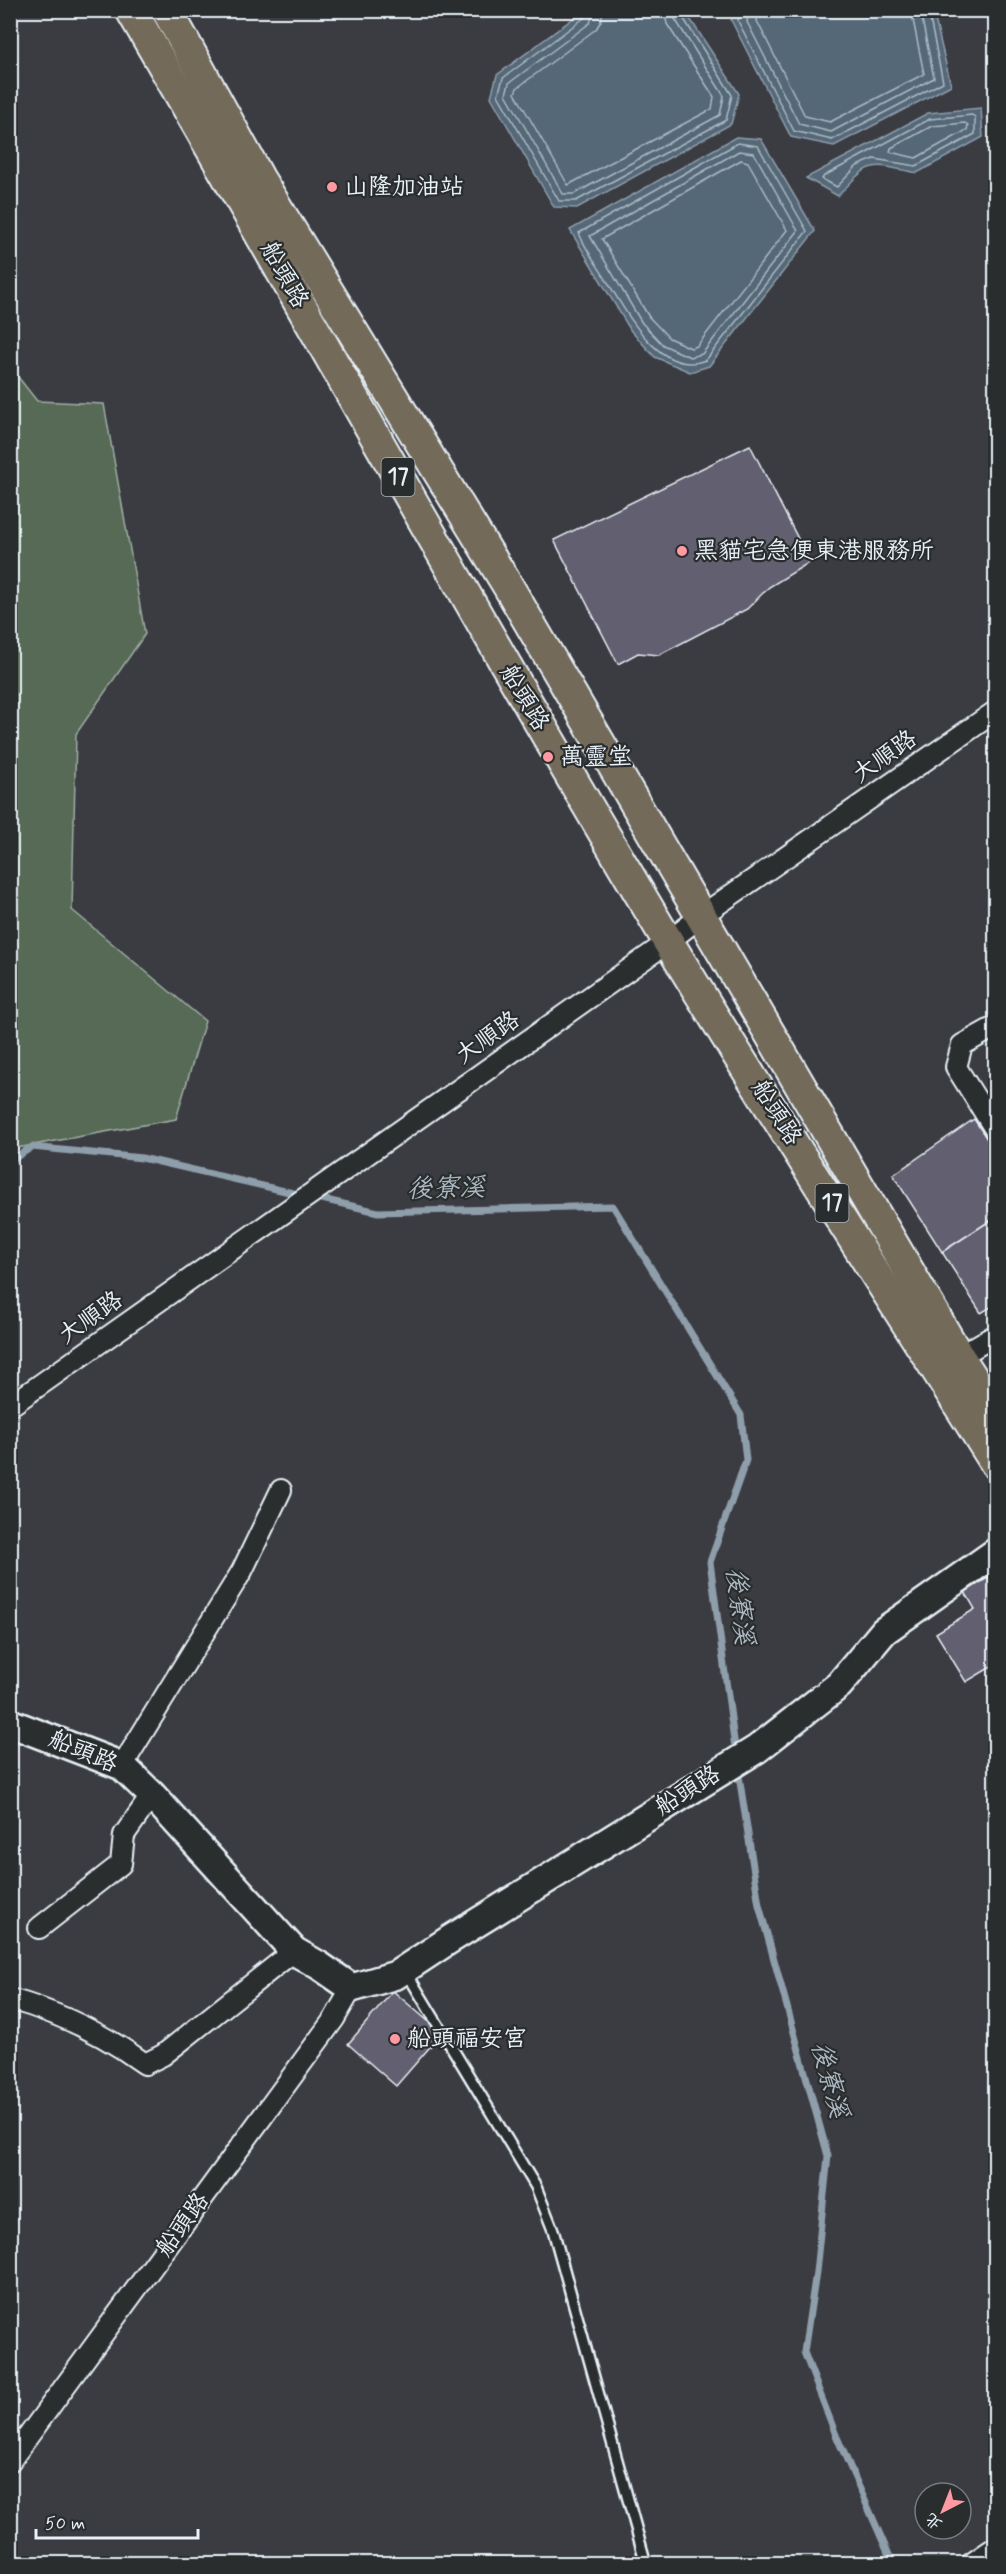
<svg xmlns="http://www.w3.org/2000/svg" width="1006" height="2574" font-family="Mynerve,'LXGW WenKai TC',sans-serif">
<style>
.green{fill:#566a55;stroke:#9faea6;stroke-width:1.5}
.water{fill:#546777;stroke:#8f9eab;stroke-width:1.5}
.lines{fill:none;stroke-linecap:round;stroke-linejoin:round}
.shore{stroke:#adbac4;stroke-width:1.5}
.stream{stroke:#8f9eab;stroke-width:7}
.building{fill:#625e6f;stroke:#e8f1f8;stroke-width:1.5}
.lane-casing{stroke:#e8f1f8;stroke-width:14}
.street-casing{stroke:#e8f1f8;stroke-width:24}
.secondary-casing{stroke:#e8f1f8;stroke-width:32}
.primary-casing{stroke:#e8f1f8;stroke-width:34}
.lane{stroke:#2a2d2e;stroke-width:9}
.street{stroke:#2a2d2e;stroke-width:20}
.secondary{stroke:#2a2d2e;stroke-width:27}
.primary{stroke:#736b5a;stroke-width:30}
.poi-dot{fill:#ff9aa2;stroke:#2a2d2e;stroke-width:2}
.labels{text-anchor:middle;dominant-baseline:central;stroke-width:4.5;stroke-linejoin:round;paint-order:stroke}
.shield{fill:#2a2d2e;stroke:#afb6bb;stroke-width:1.5}
.shield-label{font-size:22px;font-weight:bold;fill:#e8f1f8}
.poi-label{font-size:24px;fill:#e8f1f8;stroke:#2a2d2e;text-anchor:start}
.street-label{font-size:24px;fill:#e8f1f8;stroke:#2a2d2e}
.water-label{font-size:26px;font-style:italic;fill:#adbac4;stroke:#2a2d2e}
</style>
<rect width="100%" height="100%" fill="#3b3c42"/>
<filter id="ink" filterUnits="userSpaceOnUse"><feTurbulence type="fractalNoise" baseFrequency=".0167" numOctaves="2"/><feDisplacementMap in="SourceGraphic" scale="12" xChannelSelector="R" yChannelSelector="G"/><feConvolveMatrix kernelMatrix="1 2 1 2 8 2 1 2 1" color-interpolation-filters="sRGB"/></filter>
<g filter="url(#ink)">
<polygon class="green" points="11,368 37,401 104,404 145,634 76,734 72,910 205,1021 176,1119 11,1149"/>
<g class="water">
<polygon points="583,11 685,11 739,94 731,124 577,208 554,207 491,97 497,75"/>
<polygon points="736,11 933,11 951,85 834,146 791,137 731,20"/>
<path d="M981,108L983,137L917,173C869,163 872,159 838,196L806,178L928,113Z"/>
<polygon points="736,137 761,139 815,231 709,366 690,372 655,357 631,331 570,230"/>
</g>
<g class="lines">
<g class="shore">
<polyline points="586,10 584,18 503,78 498,95 559,201 576,201 726,120 732,95 682,16 681,10"/>
<polyline points="594,10 590,23 509,83 506,94 563,194 574,194 720,115 724,96 675,19 673,10"/>
<polyline points="603,10 601,21 596,29 517,88 515,93 568,185 712,109 714,97 667,24 664,10"/>
<polyline points="741,10 738,21 794,131 832,140 943,82 928,10"/>
<polyline points="749,10 747,22 799,124 831,132 934,78 920,10"/>
<polyline points="758,10 757,21 805,116 830,122 924,74 911,10"/>
<polygon points="972,115 975,117 975,134 916,166 874,159 857,166 837,187 822,179 824,176 930,119"/>
<polygon points="965,123 968,125 967,130 916,158 890,152 891,148 932,126"/>
<path d="M738,143L758,146L807,231L706,360C660,378 627,313 607,281C598,266 585,249 579,233Z"/>
<polygon points="739,151 754,153 798,231 702,354 690,357 663,345 642,323 590,236"/>
<polygon points="741,160 748,162 787,230 697,346 691,348 669,338 649,317 602,239"/>
</g>
<g class="stream">
<polyline points="10,1161 32,1147 142,1158 302,1195"/>
<polyline points="313,1197 378,1212 613,1206 741,1415 746,1460 710,1562 736,1755"/>
<polyline points="738,1769 759,1905 828,2156 816,2272 804,2352 836,2435 893,2564"/>
</g>
</g>
<g class="building">
<polygon points="750,445 810,562 769,587 747,609 659,655 638,653 618,664 554,540"/>
<polygon points="974,1119 996,1153 996,1217 942,1252 893,1175"/>
<polygon points="996,1217 996,1304 981,1313 942,1252"/>
<polygon points="994,1574 996,1664 966,1682 936,1633 975,1609 965,1592"/>
<polygon points="996,1714 996,1728 989,1717"/>
<polygon points="393,1991 442,2033 396,2086 348,2044"/>
</g>
<g class="lines">
<g class="lane-casing">
<polyline id="lane" points="405,1970 536,2187 553,2230 646,2564"/>
</g>
<g class="street-casing">
<g id="street">
<polyline points="996,1026 962,1045 956,1067 996,1131"/>
<polyline points="949,1362 996,1335"/>
<polyline points="10,1406 668,942 701,916 996,711"/>
<polyline points="122,1766 242,1571 281,1490"/>
<polyline points="39,1928 121,1864 124,1835 152,1795"/>
<path d="M10,1999C60,2013 104,2034 145,2064L163,2055L294,1951"/>
<polyline points="10,2461 334,2019 352,1988"/>
<polyline points="971,2564 996,2547"/>
</g>
</g>
<g class="secondary-casing">
<polyline id="secondary" points="10,1723 122,1766 152,1795 294,1951 320,1966 352,1988 396,1975 449,1940 757,1749 839,1685 884,1631 996,1552"/>
</g>
<g class="primary-casing">
<g id="primary">
<path d="M131,10C311,319 483,632 666,938C773,1116 886,1289 996,1464"/>
<polyline points="167,10 259,178 508,586 959,1357 996,1414"/>
</g>
</g>
<use href="#lane" class="lane"/>
<use href="#street" class="street"/>
<use href="#secondary" class="secondary"/>
<use href="#primary" class="primary"/>
</g>
</g>
<g class="poi-dot">
<circle cx="332" cy="187" r="6"/>
<circle cx="682" cy="551" r="6"/>
<circle cx="548" cy="757" r="6"/>
<circle cx="395" cy="2039" r="6"/>
</g>
<g class="labels">
<g class="shield">
<rect x="381.5" y="458" width="33" height="38" rx="4.5"/>
<rect x="815.5" y="1184" width="33" height="38" rx="4.5"/>
</g>
<g class="shield-label">
<text x="398" y="477">17</text>
<text x="832" y="1203">17</text>
</g>
<g class="poi-label">
<text x="344" y="187">山隆加油站</text>
<text x="694" y="551">黑貓宅急便東港服務所</text>
<text x="560" y="757">萬靈堂</text>
<text x="407" y="2039">船頭福安宮</text>
</g>
<g class="street-label">
<text transform="translate(284 275) rotate(61)">船頭路</text>
<text transform="translate(524 698) rotate(59)">船頭路</text>
<text transform="translate(885 757) rotate(-35)">大順路</text>
<text transform="translate(488 1038) rotate(-35)">大順路</text>
<text transform="translate(776 1113) rotate(58)">船頭路</text>
<text transform="translate(91 1318) rotate(-35)">大順路</text>
<text transform="translate(83 1752) rotate(23)">船頭路</text>
<text transform="translate(688 1791) rotate(-32)">船頭路</text>
<text transform="translate(183 2225) rotate(-54)">船頭路</text>
</g>
<g class="water-label">
<text transform="translate(446 1189) rotate(-1)">後寮溪</text>
<text transform="translate(739 1606) rotate(83)">後寮溪</text>
<text transform="translate(829 2080) rotate(75)">後寮溪</text>
</g>
</g>
<rect width="1006" height="2574" fill="none" stroke="#2a2d2e" stroke-width="36"/>
<rect x="18" y="18" width="970" height="2538" fill="none" stroke="#e8f1f8" stroke-width="2" filter="url(#ink)"/>
<g transform="translate(943 2511) rotate(222)"><circle r="28" fill="#2a2d2e" stroke="#767b7f" stroke-width="1.5"/>
<path d="M0-4.5L10 22L0 15L-10 22Z" fill="#ff9aa2"/>
<text y="-9" font-size="16" font-weight="bold" text-anchor="middle" fill="#e8f1f8">北</text>
</g>
<path d="M36 2529v9h162v-9" fill="none" stroke="#e8f1f8" stroke-width="3"/>
<text x="45" y="2529" font-size="18" fill="#e8f1f8" stroke="#2a2d2e" stroke-width="4.5" paint-order="stroke">50 m</text>
</svg>
